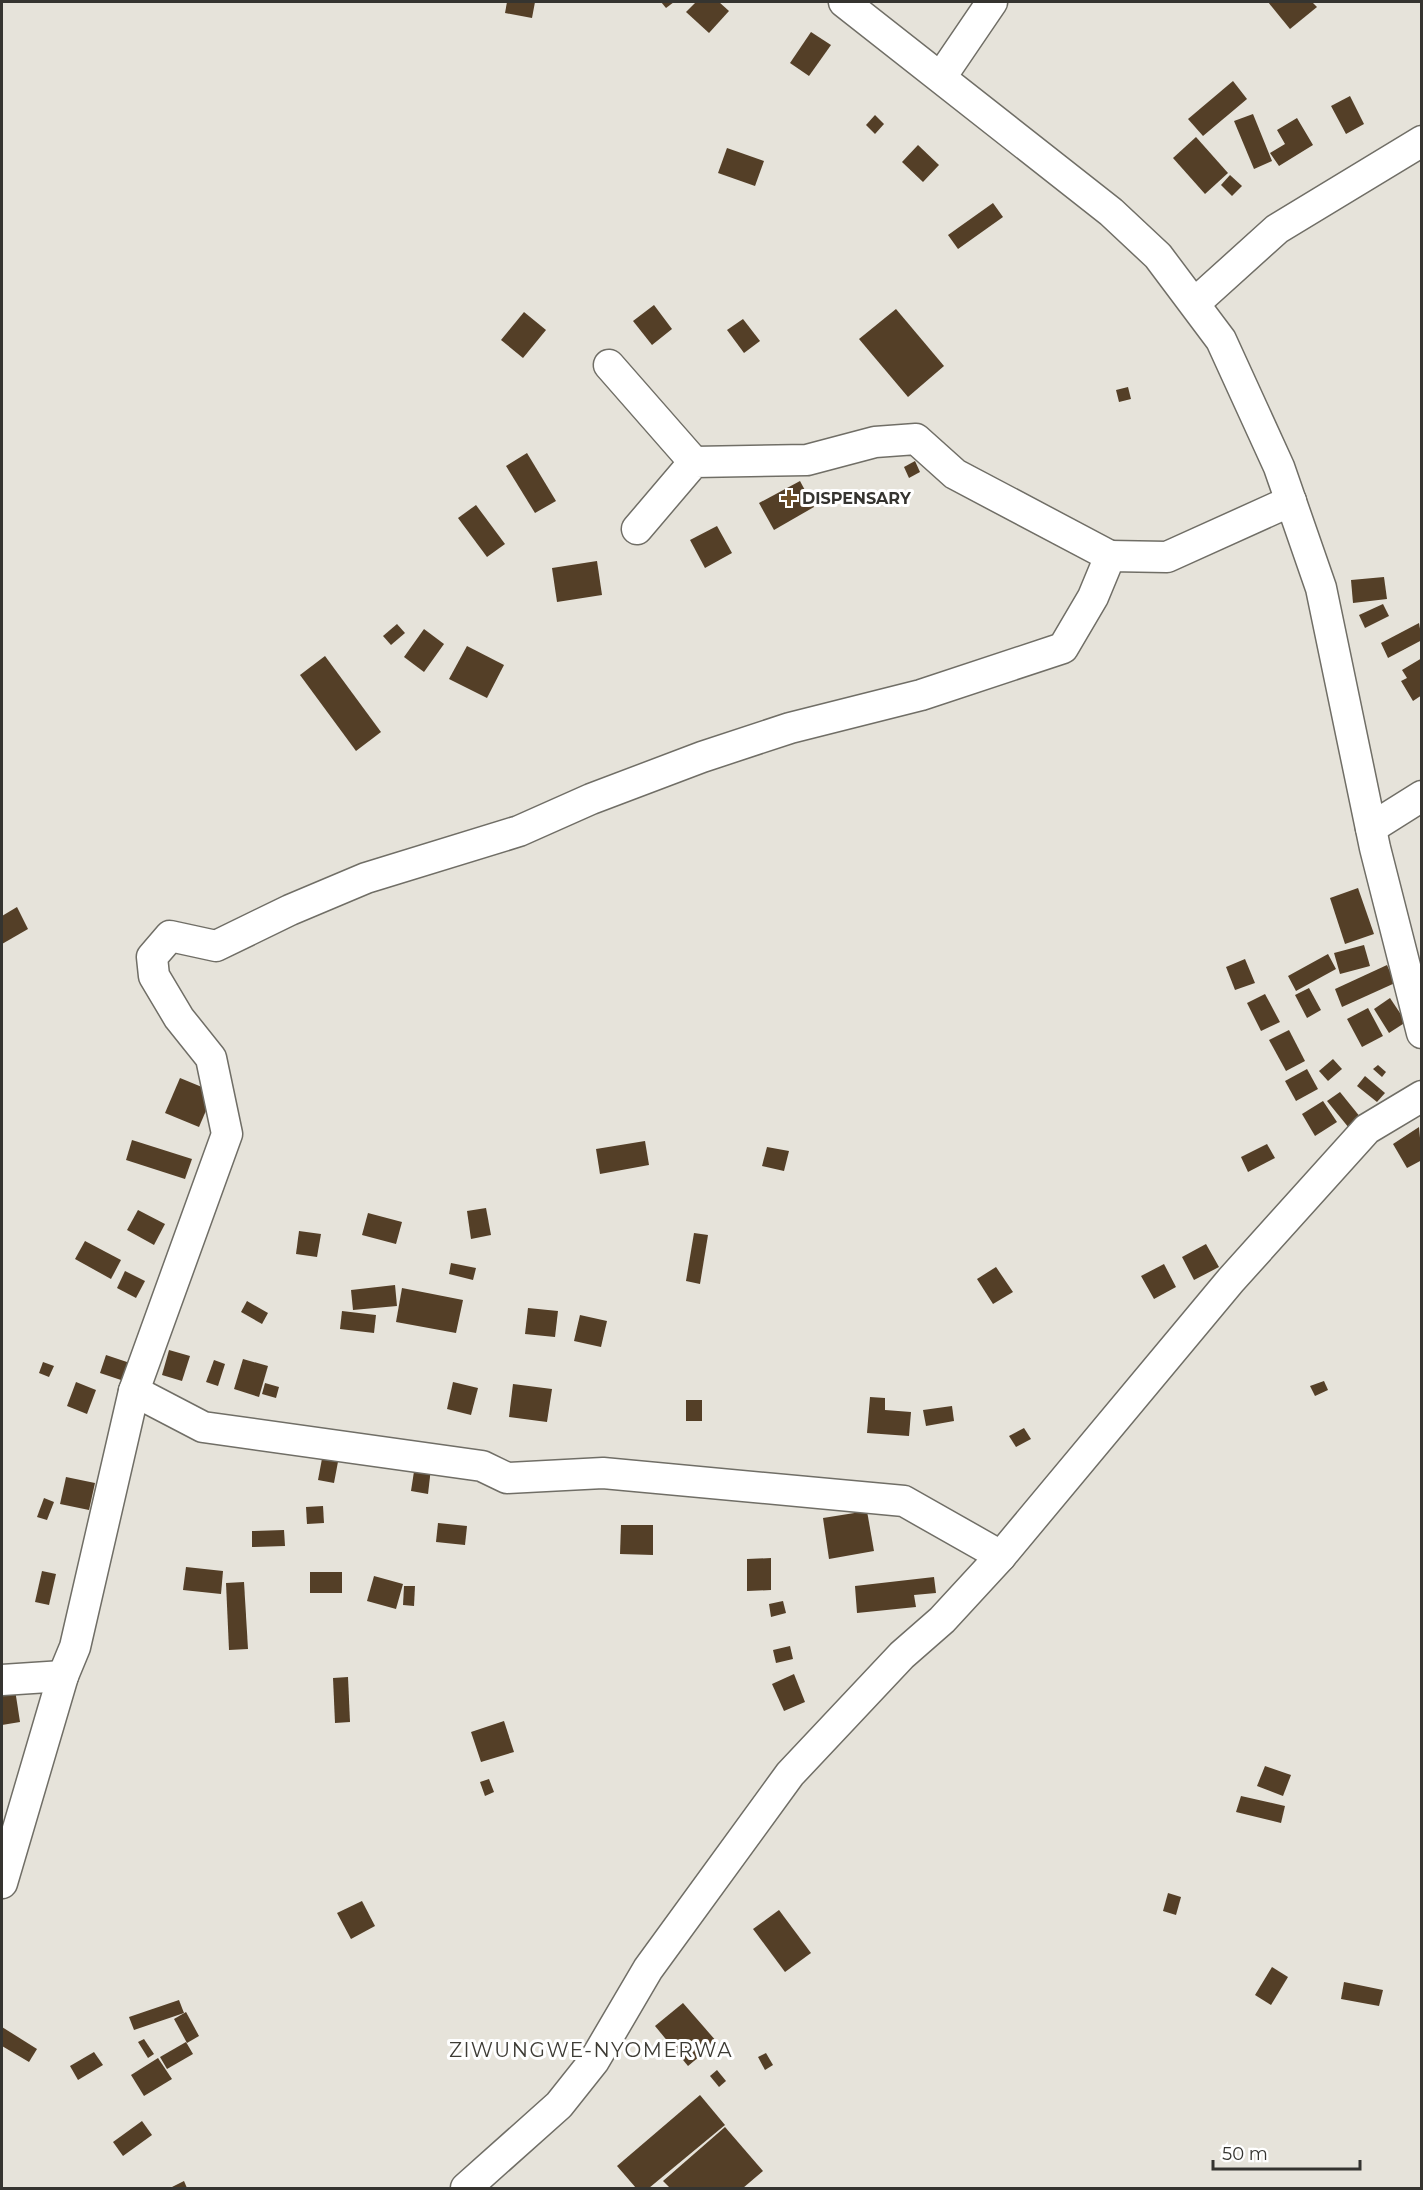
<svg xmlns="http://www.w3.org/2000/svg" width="1423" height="2190" font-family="Montserrat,sans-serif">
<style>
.building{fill:#543f27}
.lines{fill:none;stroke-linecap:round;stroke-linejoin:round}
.minor-casing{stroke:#706e66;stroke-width:33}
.minor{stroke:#fff;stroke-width:30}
.poi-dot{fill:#705026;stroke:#fff;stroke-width:2}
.labels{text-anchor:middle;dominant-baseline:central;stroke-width:6;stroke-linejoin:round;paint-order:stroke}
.poi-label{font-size:16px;font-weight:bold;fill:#353430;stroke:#fff;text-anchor:start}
.quarter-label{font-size:20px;letter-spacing:1.5px;fill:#3d3b34;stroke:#fff}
</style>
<rect width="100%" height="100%" fill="#e6e3da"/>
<g class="building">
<polygon points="507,2 535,2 532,18 505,13"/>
<polygon points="661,2 674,2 666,8"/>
<polygon points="696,2 719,2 729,11 709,33 686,12"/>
<polygon points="1268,2 1312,2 1317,7 1290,29"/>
<polygon points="811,32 831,45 809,76 790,63"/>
<polygon points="1233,81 1247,99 1203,136 1188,119"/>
<polygon points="1350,96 1364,124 1346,134 1331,106"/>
<polygon points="1253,114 1272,161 1254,169 1234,121"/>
<polygon points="875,115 884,124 875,134 866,125"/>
<polygon points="1297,118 1313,145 1279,166 1270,153 1285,144 1277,130"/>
<polygon points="1196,137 1228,173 1205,194 1173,158"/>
<polygon points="918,145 939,165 923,182 902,162"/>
<polygon points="727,148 764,161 755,186 718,173"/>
<polygon points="1230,175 1242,186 1232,196 1221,185"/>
<polygon points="993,203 1003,217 958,249 948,235"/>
<polygon points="654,305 672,329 652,345 633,321"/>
<polygon points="896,309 944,366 908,397 859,339"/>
<polygon points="524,312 546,330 523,358 501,340"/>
<polygon points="743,319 760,341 744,353 727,330"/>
<polygon points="1128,387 1131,399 1119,402 1116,390"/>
<polygon points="527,453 556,501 535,513 506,466"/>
<polygon points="915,461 920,472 909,478 904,467"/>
<polygon points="800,481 814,507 774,530 759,503"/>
<polygon points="476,505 505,544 487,557 458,518"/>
<polygon points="717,526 732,553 705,568 690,540"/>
<polygon points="597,561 602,595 557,602 552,568"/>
<polygon points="1384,577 1387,599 1353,603 1351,580"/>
<polygon points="1383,604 1389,616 1365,628 1359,615"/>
<polygon points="1419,623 1422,640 1388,658 1381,643"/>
<polygon points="397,624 405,633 391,645 383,636"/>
<polygon points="424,629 444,644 424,672 404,657"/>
<polygon points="467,646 504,665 487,698 449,679"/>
<polygon points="325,656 381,732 356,751 300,675"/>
<polygon points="1422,658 1422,695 1413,701 1401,681 1407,678 1402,670"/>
<polygon points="1358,888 1374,934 1345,944 1330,898"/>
<polygon points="17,907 28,929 2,944 2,916"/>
<polygon points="1364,945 1370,966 1340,974 1334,953"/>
<polygon points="1328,954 1336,969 1296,991 1288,976"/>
<polygon points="1245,959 1255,983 1235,990 1226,967"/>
<polygon points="1387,965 1395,983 1342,1007 1335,989"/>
<polygon points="1309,988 1321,1010 1307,1018 1295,995"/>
<polygon points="1265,994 1280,1022 1261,1031 1247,1003"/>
<polygon points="1390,998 1406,1022 1389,1033 1374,1009"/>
<polygon points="1368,1008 1383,1036 1362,1047 1347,1019"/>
<polygon points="1289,1030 1305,1061 1286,1071 1269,1040"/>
<polygon points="1333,1059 1342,1069 1328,1081 1319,1071"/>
<polygon points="1378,1065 1386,1072 1382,1077 1373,1069"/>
<polygon points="1307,1069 1318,1089 1296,1101 1285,1081"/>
<polygon points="1365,1076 1385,1093 1377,1102 1357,1086"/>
<polygon points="180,1078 214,1092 199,1127 165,1113"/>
<polygon points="1340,1092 1361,1118 1349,1128 1327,1101"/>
<polygon points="1323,1101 1337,1122 1315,1136 1302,1114"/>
<polygon points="1419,1127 1422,1160 1407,1168 1393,1144"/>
<polygon points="132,1140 192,1159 185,1179 126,1160"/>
<polygon points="645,1141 649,1165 600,1174 596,1149"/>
<polygon points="1267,1144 1275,1158 1248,1172 1241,1157"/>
<polygon points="767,1147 789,1151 784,1171 762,1166"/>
<polygon points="486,1208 491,1235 471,1239 467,1211"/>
<polygon points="138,1210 165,1224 154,1245 127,1230"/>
<polygon points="368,1213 402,1222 396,1244 362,1235"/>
<polygon points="299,1231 321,1234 317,1257 296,1254"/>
<polygon points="694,1233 708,1235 700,1284 686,1281"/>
<polygon points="85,1241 121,1260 111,1279 75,1259"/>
<polygon points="1206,1244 1219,1267 1194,1280 1182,1257"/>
<polygon points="451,1263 476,1268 473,1280 449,1274"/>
<polygon points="1164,1264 1176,1287 1154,1299 1141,1276"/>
<polygon points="996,1267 1013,1292 993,1304 977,1279"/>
<polygon points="125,1271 145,1281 136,1298 117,1288"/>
<polygon points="395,1285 397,1306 353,1310 351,1290"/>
<polygon points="402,1288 463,1300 456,1333 396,1322"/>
<polygon points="247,1301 268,1313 262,1324 241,1312"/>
<polygon points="528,1308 558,1311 555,1337 525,1334"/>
<polygon points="342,1311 376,1315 374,1333 340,1329"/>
<polygon points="580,1315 607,1321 601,1347 574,1341"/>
<polygon points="169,1350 190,1356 182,1381 162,1375"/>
<polygon points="106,1355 133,1364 127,1382 100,1373"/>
<polygon points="243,1359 268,1366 259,1397 234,1389"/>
<polygon points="214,1360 225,1364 218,1386 206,1382"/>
<polygon points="43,1362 54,1366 49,1377 39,1373"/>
<polygon points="1324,1381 1328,1390 1315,1396 1310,1386"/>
<polygon points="76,1382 96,1390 87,1414 67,1406"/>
<polygon points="453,1382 478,1388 471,1415 447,1409"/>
<polygon points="265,1383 279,1387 276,1398 262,1394"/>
<polygon points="513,1384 552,1389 547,1422 509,1417"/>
<polygon points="870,1397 885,1398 885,1410 911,1412 909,1436 867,1433"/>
<rect x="686" y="1400" width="16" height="21"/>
<polygon points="952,1406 954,1421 926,1426 923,1410"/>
<polygon points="1024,1428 1031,1439 1016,1447 1009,1436"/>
<polygon points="324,1448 340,1451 334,1483 318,1480"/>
<polygon points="415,1465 431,1468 428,1494 411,1491"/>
<polygon points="66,1477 95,1483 89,1510 60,1504"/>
<polygon points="44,1498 54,1502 47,1520 37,1517"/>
<polygon points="323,1506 324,1523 307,1524 306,1507"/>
<polygon points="867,1511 874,1551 829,1559 823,1518"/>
<polygon points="438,1523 467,1526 465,1545 436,1542"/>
<polygon points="621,1525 653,1525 653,1555 620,1554"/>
<polygon points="284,1530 285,1546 252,1547 252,1531"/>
<polygon points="771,1558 771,1590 747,1591 747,1559"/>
<polygon points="186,1567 223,1571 221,1594 183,1590"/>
<polygon points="42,1571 56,1574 49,1605 35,1602"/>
<rect x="310" y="1572" width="32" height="21"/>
<polygon points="374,1576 403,1584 396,1609 367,1601"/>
<polygon points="934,1577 936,1593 914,1595 916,1607 857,1613 855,1586"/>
<polygon points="244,1582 248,1649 229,1650 226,1583"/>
<polygon points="404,1586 415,1586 414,1606 403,1605"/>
<polygon points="783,1601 786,1613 771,1617 769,1604"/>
<polygon points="790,1646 793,1659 776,1663 773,1650"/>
<polygon points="794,1674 805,1702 784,1711 772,1684"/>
<polygon points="348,1677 350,1722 335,1723 333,1678"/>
<polygon points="14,1683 20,1722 2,1725 2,1685"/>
<polygon points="504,1721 514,1752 481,1762 471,1732"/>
<polygon points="1265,1766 1291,1775 1283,1796 1257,1786"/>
<polygon points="489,1779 494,1792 485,1796 480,1782"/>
<polygon points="1241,1796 1285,1806 1281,1823 1236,1812"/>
<polygon points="1168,1893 1181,1897 1176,1915 1163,1911"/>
<polygon points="362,1901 375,1926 351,1939 337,1913"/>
<polygon points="779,1910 811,1953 785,1972 753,1929"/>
<polygon points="1272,1967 1288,1977 1271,2005 1255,1995"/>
<polygon points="1344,1982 1383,1990 1379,2006 1341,1999"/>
<polygon points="179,2000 184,2013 134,2030 129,2017"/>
<polygon points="683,2003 717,2042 688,2066 655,2026"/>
<polygon points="186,2012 199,2036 187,2043 174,2019"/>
<polygon points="2,2027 37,2049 29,2062 2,2046"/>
<polygon points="144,2039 154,2054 148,2058 138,2042"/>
<polygon points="186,2042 193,2054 167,2069 160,2057"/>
<polygon points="94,2052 103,2065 78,2080 70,2066"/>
<polygon points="766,2053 773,2065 765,2070 758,2057"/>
<polygon points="158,2058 172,2079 144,2096 131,2075"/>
<polygon points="717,2070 726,2081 719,2087 710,2076"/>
<polygon points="700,2095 725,2125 649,2188 636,2188 617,2166"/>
<polygon points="142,2121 152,2135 123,2156 113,2142"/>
<polygon points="725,2127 763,2171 743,2188 670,2188 663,2181"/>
<polygon points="184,2181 187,2188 170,2188"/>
</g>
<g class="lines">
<g class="minor-casing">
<g id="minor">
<polyline points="844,2 1111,212 1158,256 1221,340 1279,467 1321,588 1375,848 1422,1033"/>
<polyline points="941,77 992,2"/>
<polyline points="1195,303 1277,229 1422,141"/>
<polyline points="609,365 694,462"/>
<polyline points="637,529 694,462 807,460 875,442 916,439 955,474 1110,556"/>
<polyline points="1371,828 1422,796"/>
<polyline points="134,1391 203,1427 482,1466 507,1478 603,1473 904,1501 1001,1556"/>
<polyline points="2,1680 63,1676"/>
<polyline points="2,1883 63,1676 75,1647 134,1391 227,1134 211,1058 179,1018 154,976 152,957 170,936 216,946 290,910 366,878 519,831 591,799 702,757 790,728 921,695 1063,648 1093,597 1110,556 1167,557 1291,501"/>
<polyline points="466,2188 559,2105 594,2061 648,1969 790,1774 902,1655 942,1620 1001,1556 1231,1280 1367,1129 1422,1096"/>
</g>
</g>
<use href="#minor" class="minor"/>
</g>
<path class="poi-dot" d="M786 489h6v6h6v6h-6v6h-6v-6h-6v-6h6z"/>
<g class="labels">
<g class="poi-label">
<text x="802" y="498">DISPENSARY</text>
</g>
<g class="quarter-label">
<text x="591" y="2050">ZIWUNGWE-NYOMERWA</text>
</g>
</g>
<rect width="1423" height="2190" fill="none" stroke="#353430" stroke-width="6"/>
<path d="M1213 2160v9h147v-9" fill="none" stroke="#353430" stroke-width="3"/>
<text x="1222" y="2160" font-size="18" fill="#353430" stroke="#ffffff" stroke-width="4.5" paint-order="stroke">50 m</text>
</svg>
